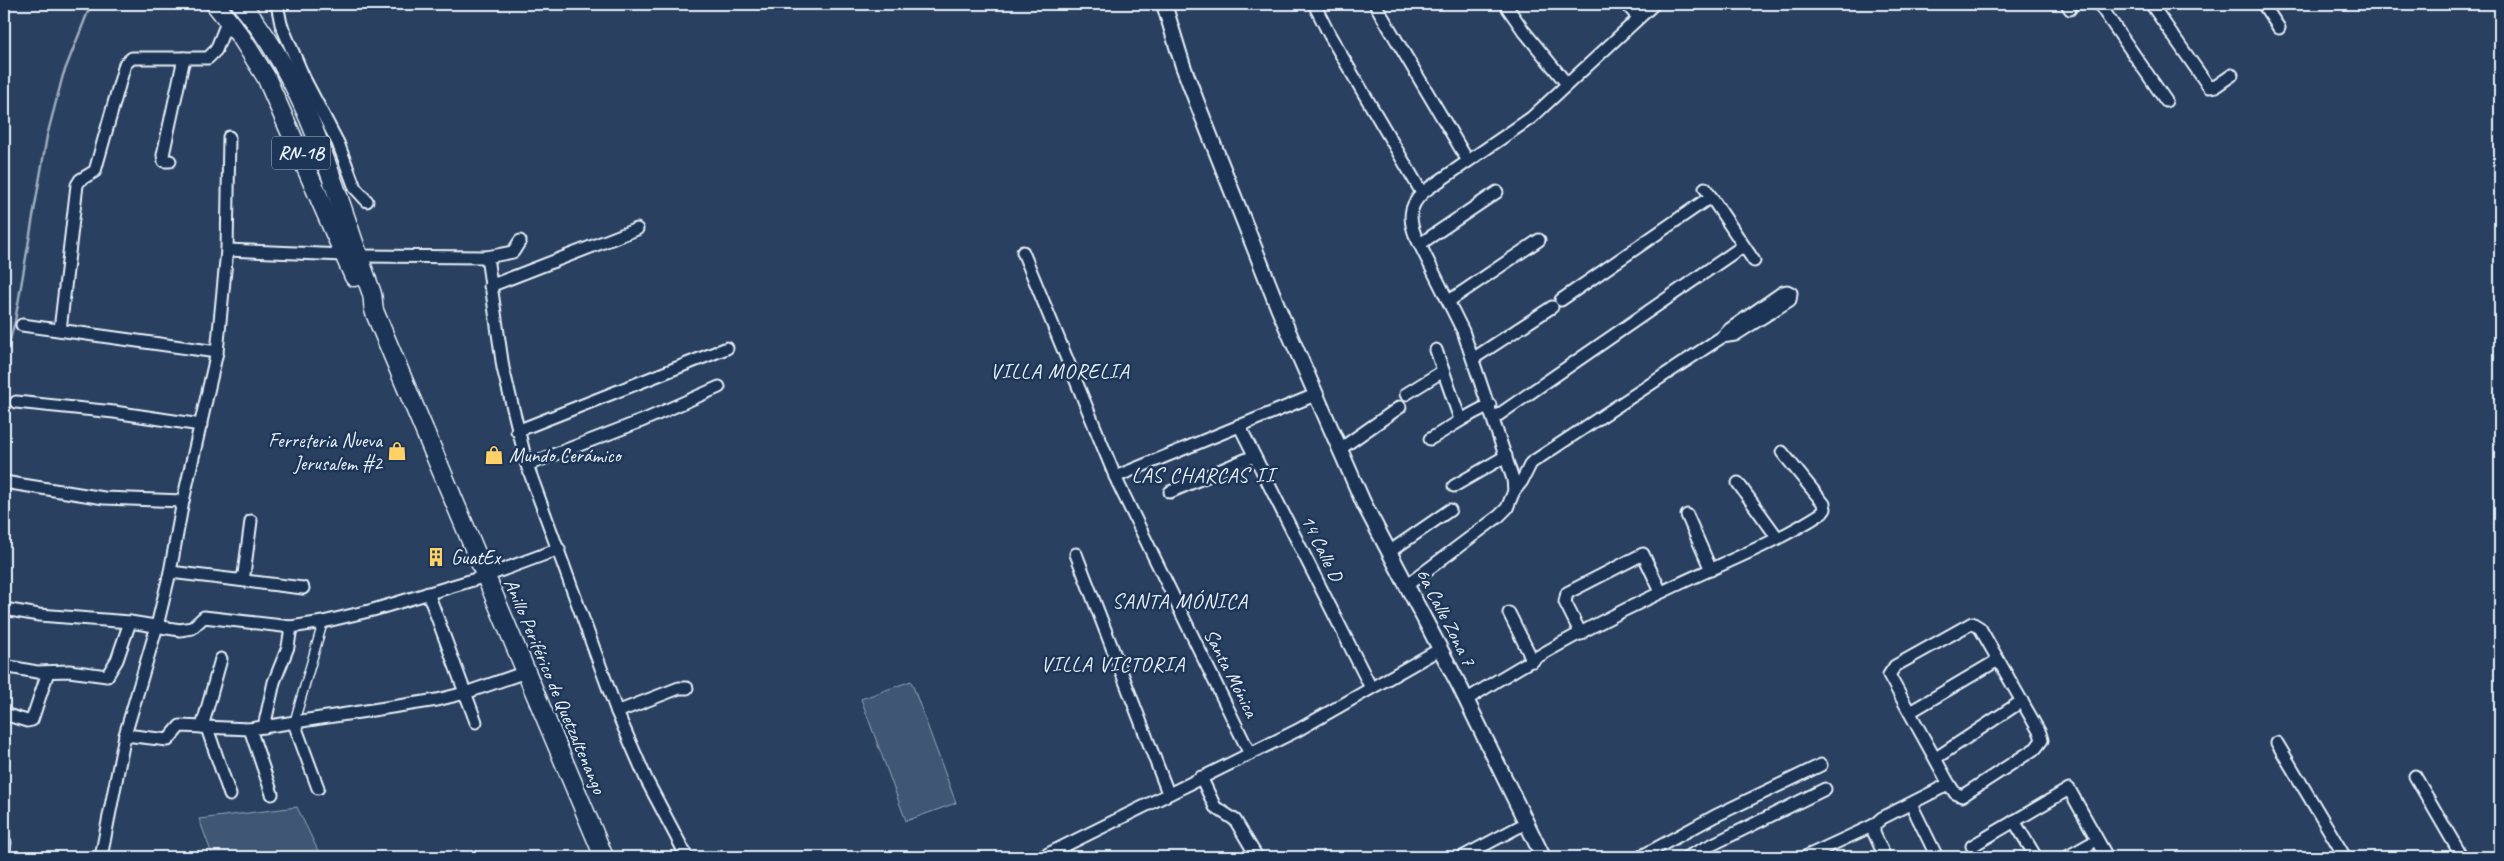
<svg xmlns="http://www.w3.org/2000/svg" width="2504" height="861" font-family="Caveat,sans-serif">
<style>
.green{fill:#415774;stroke:#94a4b6}
.lines{fill:none;stroke-linecap:round;stroke-linejoin:round}
.stream{stroke:#9dabbd;stroke-width:2.5}
.pedestrian-casing{stroke:#e8f1f8;stroke-width:11}
.minor-casing{stroke:#e8f1f8;stroke-width:15}
.tertiary-casing{stroke:#e8f1f8;stroke-width:18}
.trunk-casing{stroke:#e8f1f8;stroke-width:21}
.pedestrian{stroke:#1d3557;stroke-width:8}
.minor{stroke:#1d3557;stroke-width:11}
.tertiary{stroke:#1d3557;stroke-width:14}
.trunk{stroke:#1d3557;stroke-width:18}
.labels{text-anchor:middle;dominant-baseline:central;stroke-width:5;stroke-linejoin:round;paint-order:stroke}
.shield{fill:#1d3557;stroke:#abb9c8;stroke-width:1}
.shield-label{font-size:19px;font-weight:bold;fill:#e8f1f8}
.poi-label{font-size:20px;fill:#e8f1f8;stroke:#1d3557;text-anchor:start}
.street-label{font-size:20px;fill:#e8f1f8;stroke:#1d3557}
.neighbourhood-label{font-size:21px;letter-spacing:1px;fill:#e8f1f8;stroke:#1d3557}
</style>
<rect width="100%" height="100%" fill="#294061"/>
<filter id="ink" filterUnits="userSpaceOnUse"><feTurbulence type="fractalNoise" baseFrequency=".02" numOctaves="2"/><feDisplacementMap in="SourceGraphic" scale="10" xChannelSelector="R" yChannelSelector="G"/><feConvolveMatrix kernelMatrix="1 2 1 2 8 2 1 2 1" color-interpolation-filters="sRGB"/></filter>
<g filter="url(#ink)">
<g class="green">
<polygon points="911,681 956,803 906,821 861,699"/>
<polygon points="297,807 321,857 213,857 199,819"/>
</g>
<g class="lines">
<polyline class="stream" points="4,363 15,321 47,136 63,75 91,4"/>
<g class="pedestrian-casing">
<polyline id="pedestrian" points="294,723 323,622"/>
</g>
<g class="minor-casing">
<g id="minor">
<polyline points="277,4 281,24 304,78 338,143 355,188 367,201"/>
<polyline points="1314,4 1329,34 1422,193"/>
<polyline points="1375,4 1468,161"/>
<polyline points="1505,4 1523,30 1567,84"/>
<polyline points="1626,4 1638,17"/>
<polyline points="2067,4 2070,9"/>
<polyline points="2099,4 2166,101"/>
<polyline points="2151,4 2209,87 2216,86 2232,75"/>
<polyline points="2263,4 2279,28"/>
<polyline points="170,161 164,161 163,155 184,58"/>
<polyline points="1705,188 1754,261"/>
<polyline points="1420,244 1497,192"/>
<polyline points="227,250 344,255"/>
<polyline points="1023,252 1117,481 1250,754"/>
<polyline points="358,256 487,257 513,252 520,241"/>
<polyline points="487,257 503,368 527,465 617,712 647,781 687,857"/>
<polyline points="490,286 637,229"/>
<polyline points="1561,300 1703,202 1712,198"/>
<polyline points="1449,301 1539,240"/>
<polyline points="22,325 217,352"/>
<polyline points="60,330 77,185 80,180 95,171 125,64 132,58 208,58 216,50 228,20"/>
<polyline points="1436,350 1460,419"/>
<polyline points="1474,358 1552,307"/>
<polyline points="1406,394 1443,371"/>
<polyline points="16,402 114,412 201,425"/>
<polyline points="1494,418 1743,246"/>
<polyline points="1239,425 1371,688"/>
<polyline points="517,431 727,348"/>
<path d="M1430,439C1450,428 1468,414 1490,405"/>
<polyline points="1340,449 1400,407"/>
<polyline points="527,465 644,420 719,387"/>
<polyline points="1115,477 1315,395"/>
<polyline points="4,482 104,498 183,501"/>
<polyline points="1738,483 1777,537"/>
<polyline points="1454,486 1506,456"/>
<polyline points="1514,491 1522,481 1531,463 1722,337 1730,329 1783,292 1787,291 1791,293 1790,300 1735,335 1722,337"/>
<polyline points="1170,492 1254,456"/>
<polyline points="1687,515 1711,570"/>
<polyline points="1389,552 1450,510"/>
<polyline points="1076,554 1168,793"/>
<polyline points="170,572 303,588"/>
<polyline points="240,580 244,574 251,521"/>
<path d="M1407,585L1499,516L1507,508L1514,491L1513,479L1463,331L1415,235C1407,214 1411,201 1429,188L1531,118L1654,4"/>
<polyline points="428,593 476,722"/>
<polyline points="4,609 39,615 130,622 180,630 192,628 204,617 291,627 323,622 373,610 486,576 559,549"/>
<polyline points="1509,613 1533,661"/>
<polygon points="1972,623 1980,628 2040,733 2042,740 2036,748 1962,796 1955,793 1949,784 1889,675 1895,666"/>
<polyline points="1581,634 1565,602 1567,593 1643,554 1661,592"/>
<polyline points="4,666 37,672 69,671 107,676 117,660 130,622"/>
<path d="M1466,700C1529,660 1595,623 1662,592C1715,566 1773,545 1822,513L1825,509L1824,504L1782,452"/>
<polyline points="617,712 679,688 687,688"/>
<polyline points="1910,712 1998,660"/>
<polyline points="4,714 27,721 32,720 48,672"/>
<polyline points="294,723 318,788"/>
<polyline points="202,727 221,659"/>
<polyline points="264,727 274,682 288,647 291,627"/>
<polyline points="207,728 230,795"/>
<polyline points="250,729 272,794"/>
<polyline points="125,735 168,740 180,726 250,729 437,700 465,693 526,672"/>
<polyline points="2277,743 2345,857"/>
<polyline points="1936,758 2022,701"/>
<polyline points="2415,776 2462,857"/>
<polyline points="1201,777 1215,807 1235,820 1257,857"/>
<polyline points="1911,804 1937,857"/>
<polyline points="2014,821 2036,857"/>
<polyline points="1874,825 1874,833 1885,857"/>
<polyline points="1972,846 2069,789 2107,857"/>
<polyline points="4,850 5,842"/>
<polyline points="101,857 125,735 157,626 170,572 183,501 217,352 227,250 229,137"/>
<polyline points="1042,857 1298,730 1440,649"/>
<polyline points="1462,857 1526,823"/>
<polyline points="1640,857 1715,816 1821,765"/>
<polyline points="1687,857 1825,789"/>
<polyline points="1805,857 1874,825 1882,818 1949,784"/>
<polyline points="2067,857 2090,844"/>
</g>
</g>
<g class="tertiary-casing">
<polyline id="tertiary" points="1164,4 1183,66 1199,108 1279,310 1363,502 1459,685 1543,857"/>
</g>
<g class="trunk-casing">
<g id="trunk">
<polyline points="215,4 241,37 266,77 354,277"/>
<path d="M241,4C310,85 335,194 371,291C374,298 372,306 375,313L604,857"/>
</g>
</g>
<use href="#pedestrian" class="pedestrian"/>
<use href="#minor" class="minor"/>
<use href="#tertiary" class="tertiary"/>
<use href="#trunk" class="trunk"/>
</g>
</g>
<defs>
<g id="shop-bare" transform="scale(1.5)"><path d="M-5-2.5h2.3a2.7 3.5 0 0 1 5.4 0H5L5.5 6h-11ZM-1.5-2.5h3a1.5 2.3 0 0 0-3 0Z" fill="#ffd166" stroke="#1d3557" stroke-width="2.5" paint-order="stroke"/></g>
<g id="building-bare" transform="scale(1.5)"><path d="M-4-6H4V6H1V3H-1V6H-4ZM-2.5-4.3h1.7v1.8h-1.7ZM.8-4.3h1.7v1.8H.8ZM-2.5-1h1.7V.8h-1.7ZM.8-1h1.7V.8H.8Z" fill="#ffd166" stroke="#1d3557" stroke-width="2.5" paint-order="stroke"/></g>
</defs>
<g fill-rule="evenodd">
<use href="#shop-bare" x="397" y="451"/>
<use href="#shop-bare" x="494" y="455"/>
<use href="#building-bare" x="436" y="557"/>
</g>
<g class="labels">
<rect class="shield" x="272" y="136.5" width="58" height="33" rx="4"/>
<g class="shield-label">
<text x="301" y="153">RN-1B</text>
</g>
<g class="poi-label">
<text x="382" y="440" text-anchor="end">Ferreteria Nueva<tspan x="382" dy="23">Jerusalem #2</tspan></text>
<text x="509" y="455">Mundo Cerámico</text>
<text x="451" y="557">GuatEx</text>
</g>
<g class="street-label">
<text transform="translate(1322 548) rotate(64)">14 Calle D</text>
<text transform="translate(1446 617) rotate(63)">6a Calle Zona 7</text>
<text transform="translate(1231 673) rotate(63)">Santa Mónica</text>
<text transform="translate(555 686) rotate(67)">Anillo Periférico de Quetzaltenango</text>
</g>
<g class="neighbourhood-label">
<text x="1060" y="371">VILLA MORELIA</text>
<text x="1203" y="475">LAS CHARCAS II</text>
<text x="1180" y="601">SANTA MÓNICA</text>
<text x="1113" y="664">VILLA VICTORIA</text>
</g>
</g>
<rect width="2504" height="861" fill="none" stroke="#1d3557" stroke-width="20"/>
<rect x="10" y="10" width="2484" height="841" fill="none" stroke="#e8f1f8" stroke-width="2" filter="url(#ink)"/>
</svg>
